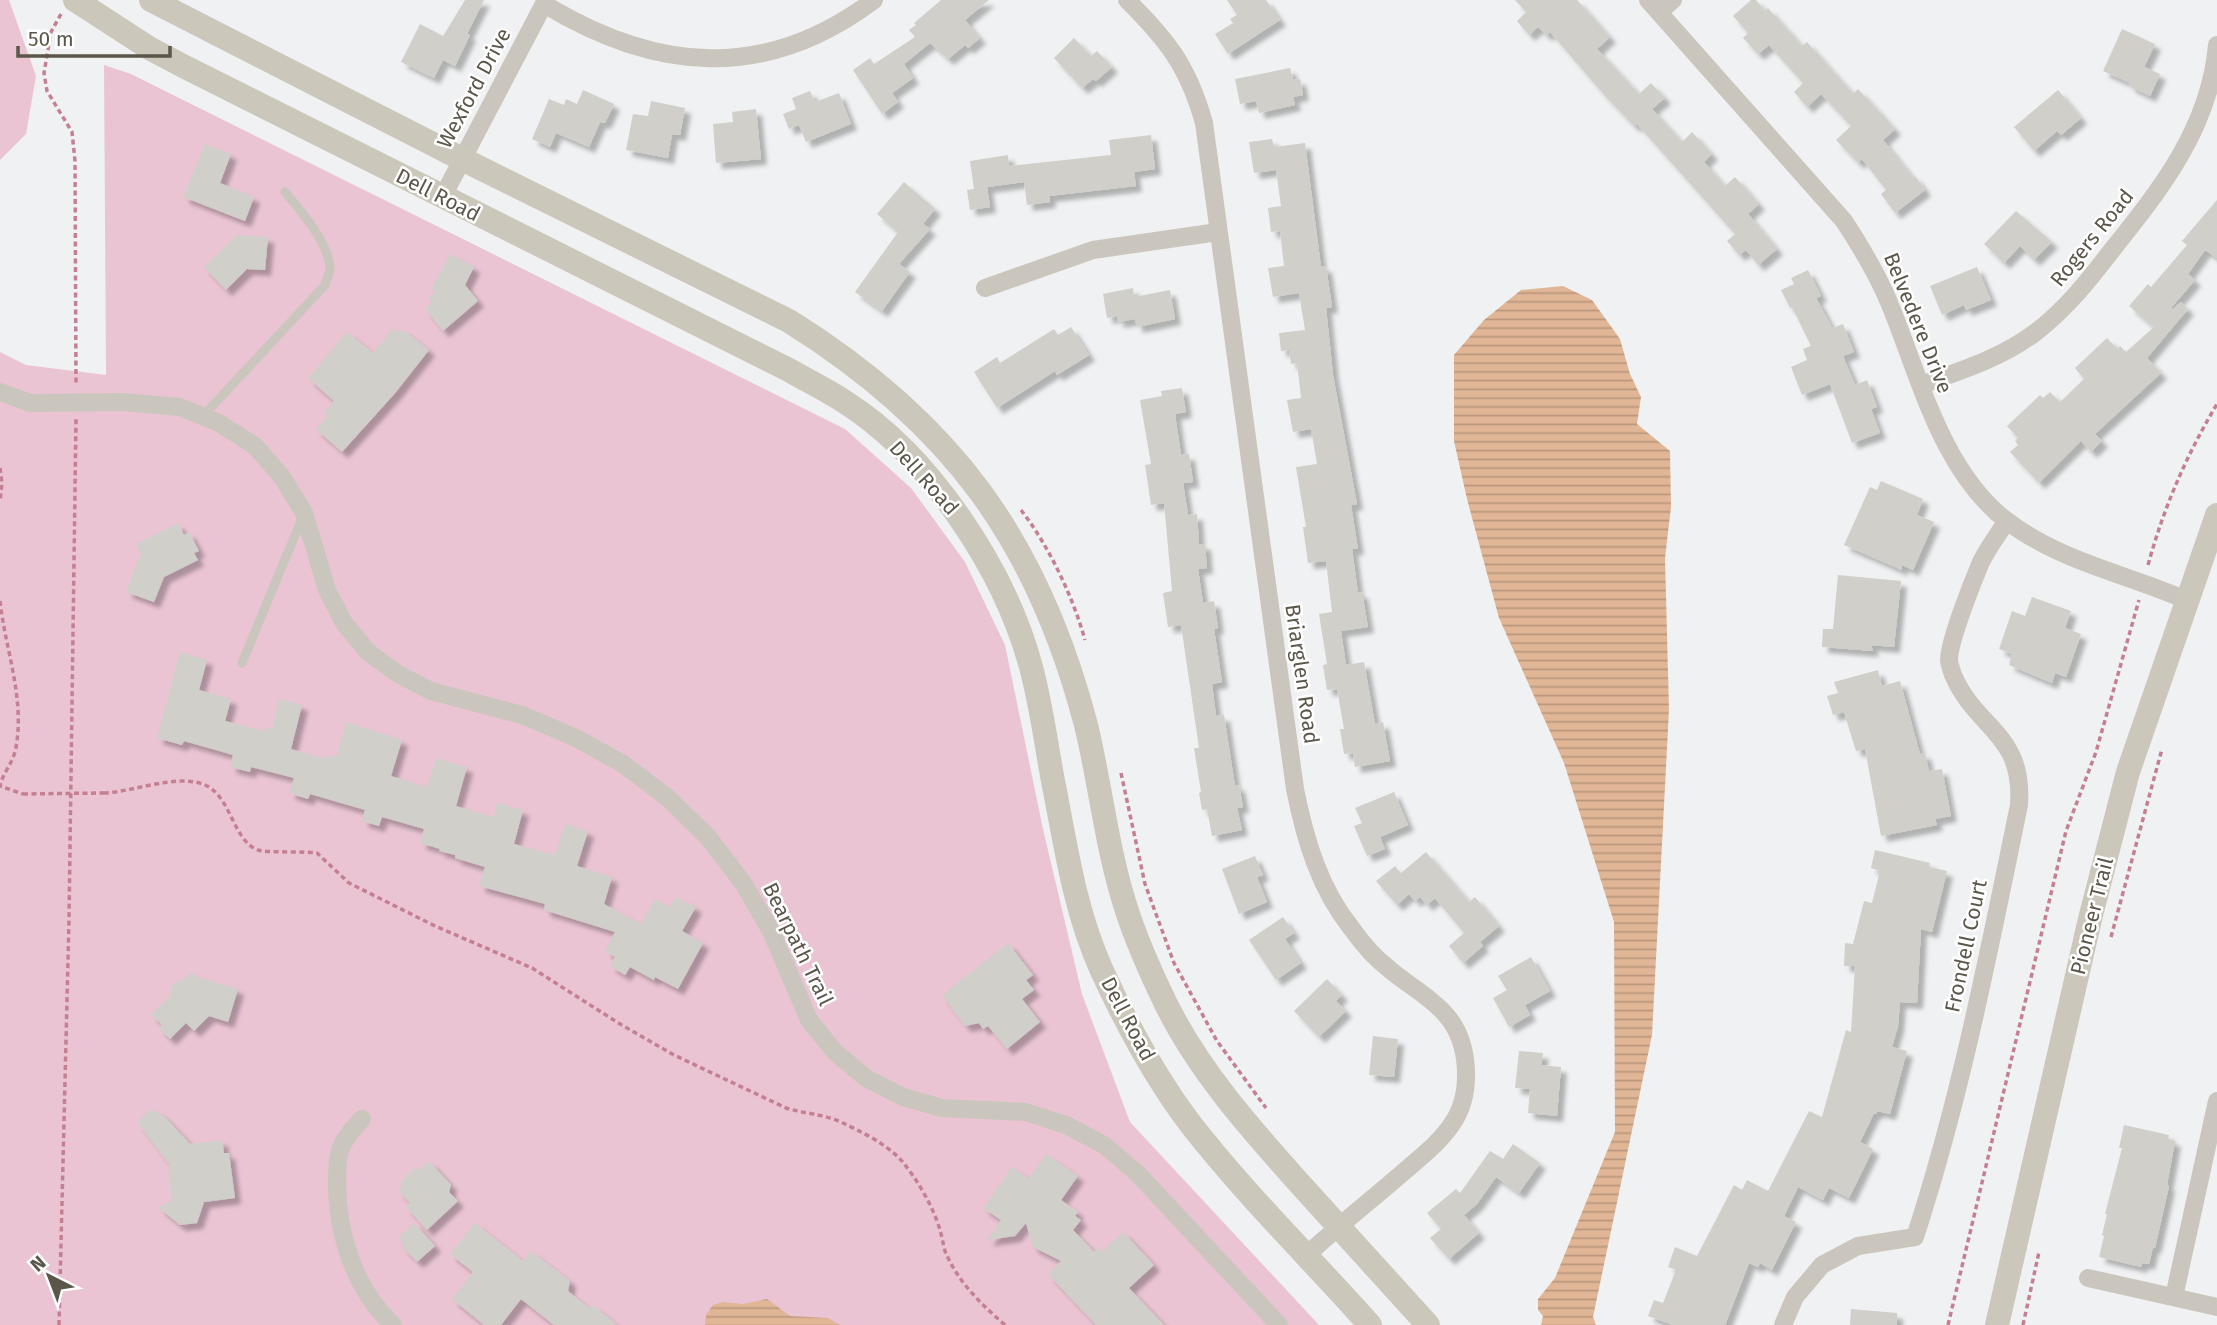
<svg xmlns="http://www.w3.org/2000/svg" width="2217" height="1325" font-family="'Fira Sans',sans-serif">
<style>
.green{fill:#eac4d3}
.water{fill:url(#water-rules)}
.building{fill:#d0cfca;filter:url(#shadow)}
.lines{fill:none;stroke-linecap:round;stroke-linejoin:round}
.path{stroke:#c48092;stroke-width:3.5;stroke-dasharray:5 3.5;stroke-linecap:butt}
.service{stroke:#cbc6bd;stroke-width:9}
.minor{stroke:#cbc6bd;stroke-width:18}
.secondary{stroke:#ccc7bb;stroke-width:24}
.path-bridge{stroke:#c48092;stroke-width:3.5;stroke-dasharray:5 3.5;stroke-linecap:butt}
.labels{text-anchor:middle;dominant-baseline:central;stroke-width:5;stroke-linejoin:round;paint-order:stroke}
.street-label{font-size:21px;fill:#5b564a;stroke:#fff}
</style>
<defs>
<pattern id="water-rules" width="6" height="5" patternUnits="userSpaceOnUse" patternTransform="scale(1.75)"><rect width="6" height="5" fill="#e1b696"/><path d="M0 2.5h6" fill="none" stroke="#b9977c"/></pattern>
<filter id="shadow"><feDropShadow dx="6" dy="6" stdDeviation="2" flood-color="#0004"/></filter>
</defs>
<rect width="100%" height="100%" fill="#f0f1f2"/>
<g class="green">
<polygon points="0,0 9,0 36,76 26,134 0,160"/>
<polygon points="104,65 131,74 845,429 911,488 965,562 1005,645 1043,829 1082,994 1130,1122 1319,1325 0,1325 0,352 26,365 106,375"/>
</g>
<g class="water">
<polygon points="1563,286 1592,300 1620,339 1630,374 1641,397 1637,424 1670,451 1671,507 1665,558 1669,710 1652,1035 1593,1317 1596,1325 1541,1325 1543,1316 1538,1310 1538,1299 1555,1278 1615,1132 1614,922 1564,763 1499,618 1467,499 1454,441 1454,355 1484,320 1521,290"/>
<polygon points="767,1299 790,1316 828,1318 840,1325 705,1325 706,1315 713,1305 723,1302 743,1304"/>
</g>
<g class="building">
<polygon points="465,0 484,0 467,34 470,35 455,66 443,60 434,78 401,62 420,24 443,36"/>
<polygon points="941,0 989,0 965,20 980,38 968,48 965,45 948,59 930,43 904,64 913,78 892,93 898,102 882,114 853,70 870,58 874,64 915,37 909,30 916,25 914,23"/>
<polygon points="1227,0 1266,0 1280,20 1228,54 1215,34 1233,23 1230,19 1237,15"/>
<polygon points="1515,0 1577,0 1610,37 1597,49 1639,94 1651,83 1665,98 1652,109 1682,142 1692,132 1712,154 1704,162 1725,186 1735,177 1759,204 1748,214 1777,249 1758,265 1746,250 1739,255 1727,241 1735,234 1637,124 1634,126 1606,97 1550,32 1546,35 1538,27 1529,35 1517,21 1526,12"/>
<polygon points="1751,0 1756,0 1765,11 1768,8 1802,46 1807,42 1853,94 1858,89 1895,129 1883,140 1913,178 1915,176 1925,190 1895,213 1881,194 1886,190 1862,159 1858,163 1836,140 1851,126 1821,94 1807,107 1794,92 1803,83 1769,45 1758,54 1743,38 1748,33 1733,16"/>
<polygon points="2122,29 2155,44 2144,67 2160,74 2150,96 2129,86 2130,83 2103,71"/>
<polygon points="1074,38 1091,56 1097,51 1112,67 1096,81 1093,79 1082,88 1054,58"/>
<polygon points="1290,68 1293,80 1300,79 1303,95 1293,97 1295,105 1259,113 1256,101 1240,104 1235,79"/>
<polygon points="583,90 614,104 605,123 600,122 589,147 556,133 550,147 532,139 549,99 564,105 566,99 577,104"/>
<polygon points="2058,90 2081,118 2061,135 2057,131 2034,151 2014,127"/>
<polygon points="810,91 815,102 839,93 851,124 806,142 799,125 789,129 783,114 796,109 792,98"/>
<polygon points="651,101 685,108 680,135 672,134 668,158 626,150 633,114 648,116"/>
<polygon points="756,109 761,159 716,163 713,124 733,122 732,112"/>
<polygon points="1151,135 1155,169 1134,172 1136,186 1049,196 1050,202 1027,205 1024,182 987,187 990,207 970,210 967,190 974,189 970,161 1008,155 1009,166 1111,155 1109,140"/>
<polygon points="1272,139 1274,147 1305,143 1321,267 1326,266 1332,307 1326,308 1333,375 1357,504 1351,505 1358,549 1352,549 1358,593 1362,592 1368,627 1341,631 1346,665 1364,662 1375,724 1383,722 1390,761 1355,767 1353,753 1344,754 1340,729 1344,729 1337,689 1327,690 1323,665 1327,664 1319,614 1332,612 1326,561 1308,563 1303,527 1306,527 1296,467 1317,464 1311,429 1293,432 1287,400 1301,398 1297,363 1291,364 1289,350 1281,351 1279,333 1305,330 1299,293 1273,297 1268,268 1284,266 1280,231 1271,232 1268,208 1281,206 1276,170 1254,173 1249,142"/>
<polygon points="205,144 231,154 220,183 254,197 245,221 183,197"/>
<polygon points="904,182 935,209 923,224 930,229 899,264 910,272 882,311 855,292 898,232 877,214"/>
<polygon points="2217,200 2217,258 2205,250 2188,274 2195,280 2171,308 2173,309 2181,302 2188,309 2147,358 2161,373 2095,434 2102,441 2091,452 2081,441 2039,483 2010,452 2018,445 2015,441 2018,438 2007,426 2040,395 2043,398 2050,392 2060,402 2084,379 2075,368 2107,338 2117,349 2120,346 2126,352 2154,327 2129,306 2148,284 2151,287 2187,245 2182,241"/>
<polygon points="2016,211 2052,242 2034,260 2020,246 2004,263 1984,244"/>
<polygon points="237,235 268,237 265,270 247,269 226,290 204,267"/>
<polygon points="450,254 474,267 465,285 478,301 443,331 425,309 432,303 428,298 435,292 432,288"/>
<polygon points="1977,267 1991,300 1966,310 1964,305 1942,315 1930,286"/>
<polygon points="1808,270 1821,296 1816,298 1832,328 1843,324 1854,352 1843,356 1855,385 1867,380 1877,407 1871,409 1880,433 1852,443 1830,384 1802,395 1791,367 1807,360 1803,349 1811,346 1792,307 1790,308 1781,290 1794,284 1791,278"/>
<polygon points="1133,288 1134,297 1170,290 1175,319 1137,327 1135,319 1118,322 1117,316 1107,318 1103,294"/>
<polygon points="1071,327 1089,355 1057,375 1055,371 997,408 974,372 997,357 1000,363 1054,329 1058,335"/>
<polygon points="393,328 399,333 402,329 429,350 396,392 342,452 316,429 328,416 324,412 334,401 308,378 347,332 373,353"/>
<polygon points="1182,388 1186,412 1175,414 1181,455 1189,454 1193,482 1183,483 1188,515 1197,514 1199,544 1205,544 1207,568 1198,569 1203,603 1214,601 1218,628 1214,629 1222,682 1212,684 1216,716 1224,715 1235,786 1239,785 1243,807 1237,808 1242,830 1212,836 1207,809 1202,810 1199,793 1201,792 1194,748 1199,748 1181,625 1168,627 1163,593 1172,591 1164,503 1151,505 1145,465 1151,464 1140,400 1162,396 1161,391"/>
<polygon points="1881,481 1923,499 1917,515 1934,522 1913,570 1902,565 1902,570 1844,545 1870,487 1877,490"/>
<polygon points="178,523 184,535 189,532 199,551 194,553 198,560 164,577 154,602 126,592 141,553 136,544"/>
<polygon points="1838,575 1901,581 1894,647 1871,645 1873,651 1822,647 1823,629 1833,629"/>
<polygon points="2032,597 2071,611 2065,628 2081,634 2066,677 2055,673 2052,683 2009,665 2012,654 1999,649 2012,611 2025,616"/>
<polygon points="180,652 207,660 199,690 231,699 225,721 264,731 265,727 272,729 279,699 302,705 291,749 326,759 327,755 336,757 346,722 402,740 391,776 427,787 436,758 467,767 456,806 494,817 497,803 523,810 514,844 555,855 565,824 588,831 577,866 612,877 604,904 641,924 655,899 670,907 676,897 696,907 682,931 703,943 678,989 655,977 654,980 630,967 625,975 610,966 615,957 605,951 615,932 544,910 545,904 479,886 485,867 455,858 455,855 439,851 440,849 420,843 424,829 382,817 379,826 362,821 365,810 310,794 308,799 289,793 294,778 251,767 250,772 230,767 233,755 184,741 182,745 157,738"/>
<polygon points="1878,670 1882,686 1900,681 1920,754 1925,753 1929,771 1942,769 1951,816 1935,819 1937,825 1881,836 1865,749 1856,751 1844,712 1833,715 1827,696 1838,693 1834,682"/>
<polygon points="1394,792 1408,825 1380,837 1385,849 1367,856 1354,826 1362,823 1355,808"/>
<polygon points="1875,850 1930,863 1929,867 1947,871 1932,932 1921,929 1917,1003 1900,1002 1898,1026 1892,1047 1907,1051 1890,1114 1877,1111 1876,1114 1874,1113 1860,1142 1873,1149 1849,1198 1829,1188 1823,1200 1798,1187 1784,1216 1796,1222 1772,1270 1760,1263 1758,1267 1749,1263 1725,1325 1673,1325 1648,1316 1654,1300 1663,1303 1676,1270 1668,1267 1675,1247 1697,1256 1734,1185 1742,1190 1747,1180 1768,1191 1809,1111 1822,1117 1846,1030 1851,1032 1855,966 1844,966 1845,943 1853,944 1864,901 1872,903 1880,871 1871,868"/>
<polygon points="1426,852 1469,902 1475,897 1499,926 1480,942 1483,946 1463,963 1449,946 1464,933 1435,898 1427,905 1420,897 1415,901 1409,894 1397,905 1376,881 1395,866 1401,873"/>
<polygon points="1255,856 1263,875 1257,877 1267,902 1239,914 1222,869"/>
<polygon points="1283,917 1294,933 1285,939 1301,963 1276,980 1249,940"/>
<polygon points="1008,943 1033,975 1026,980 1034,990 1022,999 1040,1022 1007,1049 988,1026 983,1029 979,1023 965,1026 942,995"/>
<polygon points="1531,957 1550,991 1525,1005 1530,1015 1509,1027 1493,998 1507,990 1498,976"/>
<polygon points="191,972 195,976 238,989 228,1022 209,1016 194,1031 186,1023 170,1039 159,1028 162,1025 151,1014 170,996 171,986 177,981 180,982"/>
<polygon points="1327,979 1342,995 1336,1001 1346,1011 1319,1037 1294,1011"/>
<polygon points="1373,1036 1398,1039 1394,1077 1369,1075"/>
<polygon points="1519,1051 1543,1053 1541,1065 1561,1067 1557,1116 1528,1113 1530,1089 1515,1088"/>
<polygon points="155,1110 163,1115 190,1144 222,1140 224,1153 229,1153 235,1198 204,1202 197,1223 180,1225 158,1207 171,1201 169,1164 137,1122 148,1111"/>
<polygon points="2124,1125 2169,1135 2168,1139 2175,1141 2167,1185 2169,1186 2155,1248 2153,1247 2149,1264 2142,1263 2141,1267 2099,1257 2104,1236 2102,1235 2107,1214 2105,1214 2122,1148 2119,1148"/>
<polygon points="1513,1144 1540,1163 1519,1193 1496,1177 1477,1204 1464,1215 1479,1233 1449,1259 1430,1238 1441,1229 1427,1213 1456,1189 1460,1193 1490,1151 1503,1159"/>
<polygon points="1046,1154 1078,1176 1061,1200 1078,1212 1075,1216 1081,1220 1073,1230 1094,1252 1099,1248 1102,1252 1123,1232 1154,1265 1129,1288 1164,1325 1096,1325 1048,1274 1061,1261 1033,1247 1026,1223 1015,1236 987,1240 1001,1220 983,1208 1012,1167 1029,1179"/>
<polygon points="429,1161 451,1185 449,1192 458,1201 427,1230 406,1207 410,1203 398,1190 403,1185 400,1182 416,1167 419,1171"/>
<polygon points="414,1223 435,1246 417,1262 402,1246 404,1244 398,1238"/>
<polygon points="475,1223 523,1261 531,1251 570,1281 568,1291 589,1308 593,1305 617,1325 554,1325 521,1299 501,1325 484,1325 452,1299 473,1272 450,1254"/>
<polygon points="1851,1309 1897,1313 1897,1325 1850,1325"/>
</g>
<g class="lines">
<g class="path">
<polyline points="61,14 51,32 44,73 47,91 72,132 75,161 76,384"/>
<polyline points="0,468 2,483 0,501"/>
<path d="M1021,510C1049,546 1073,597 1085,640"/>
<path d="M2148,565C2164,507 2186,456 2217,404"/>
<path d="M0,601C5,648 25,698 16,747C14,762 3,772 0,786L23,794"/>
<polyline points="1121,773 1145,884 1174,963 1217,1041 1266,1108"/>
<path d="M104,793C133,792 178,773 205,785C231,796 233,841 258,850C267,853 304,851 317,853L349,883L435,926L532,968L620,1024L674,1055L786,1108C805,1114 825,1114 843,1123C862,1132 886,1144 901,1160C917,1179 933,1206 940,1230C942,1237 943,1244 945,1251C957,1281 981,1304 1005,1325"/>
<polyline points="2111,937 2162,749"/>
<polyline points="59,1325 69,919 76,419"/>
<polyline points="1948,1325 2066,831 2096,752 2139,600"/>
<polyline points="2023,1325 2039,1252"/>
</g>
<g class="service">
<path d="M203,416L325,285C326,280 330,273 330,269C330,244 300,210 285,192"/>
<polyline points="242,663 303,516"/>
</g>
<g class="minor">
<path d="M1127,0C1168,41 1188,66 1204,123L1295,789C1305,839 1319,888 1352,929C1362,943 1375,958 1388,968C1406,984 1430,996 1446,1015C1470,1042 1473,1094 1452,1124C1440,1142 1423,1155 1407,1169C1374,1198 1339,1225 1307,1255"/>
<path d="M1648,0L1844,221C1861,247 1876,272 1888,300C1919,373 1940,470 2007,521C2061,562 2127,574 2186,600"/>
<path d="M544,4C656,72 765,82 874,0"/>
<polyline points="1659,12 1673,0"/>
<polyline points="442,198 546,0"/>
<polyline points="985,288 1093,250 1218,232"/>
<path d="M1921,385C1960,371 2002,358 2036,332C2066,309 2089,280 2112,250C2161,189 2210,127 2217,45"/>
<polyline points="0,392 30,403 123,402 180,407 219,423 255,446 282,477 304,513 327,590 344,623 368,652 398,674 431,691 522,715 574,737 623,764 668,798 708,837 743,883 771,931 809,1020 835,1052 866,1078 903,1097 942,1108 1026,1112 1066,1125 1104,1145 1137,1173 1279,1325"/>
<path d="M362,1119C354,1128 344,1138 340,1150C337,1160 337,1172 337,1182C337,1233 354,1289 393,1325"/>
<polyline points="2088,1278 2217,1307"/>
<polyline points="2174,1297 2217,1101"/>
<path d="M1783,1325L1795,1297L1822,1265L1858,1246L1915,1237C1961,1096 1989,951 2019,805C2024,733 1977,730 1953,675C1952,671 1949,664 1949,660C1949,641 1973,581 1981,562C1988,548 1998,534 2007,521"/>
</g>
<g class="secondary">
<path d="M75,0L149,48L185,67L789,370C808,381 827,390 845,402C930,456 1005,570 1031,667C1041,704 1046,743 1053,781C1066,846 1074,909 1102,971C1127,1025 1156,1079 1192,1126C1247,1196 1311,1259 1370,1325"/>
<path d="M151,0L462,159L789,321C951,422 1038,541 1086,725C1101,787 1107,851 1127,911C1137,942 1151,973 1165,1002C1198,1070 1250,1128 1300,1184C1343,1231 1385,1278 1428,1325"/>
<polyline points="1997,1325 2090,919 2128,772 2217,515"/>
</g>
<polyline class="path-bridge" points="23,794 104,793"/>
</g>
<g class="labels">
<g class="street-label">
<text transform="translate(474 88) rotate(-62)">Wexford Drive</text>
<text transform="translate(438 195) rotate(27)">Dell Road</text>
<text transform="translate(2092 238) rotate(-51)">Rogers Road</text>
<text transform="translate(1918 323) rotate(68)">Belvedere Drive</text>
<text transform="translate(924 478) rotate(48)">Dell Road</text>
<text transform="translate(1302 674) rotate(82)">Briarglen Road</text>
<text transform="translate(2092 916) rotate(-76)">Pioneer Trail</text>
<text transform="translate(798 944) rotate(64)">Bearpath Trail</text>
<text transform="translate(1966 946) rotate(-78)">Frondell Court</text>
<text transform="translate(1128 1019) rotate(62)">Dell Road</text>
</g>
</g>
<g transform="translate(49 1276) rotate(318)" stroke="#ffffff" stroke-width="5" paint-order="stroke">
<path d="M0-5L12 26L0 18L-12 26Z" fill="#5b564a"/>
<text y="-10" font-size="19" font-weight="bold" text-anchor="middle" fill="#5b564a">N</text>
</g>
<path d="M18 46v10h152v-10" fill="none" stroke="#5b564a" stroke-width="3.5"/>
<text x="28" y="46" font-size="21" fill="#5b564a" stroke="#ffffff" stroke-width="5" paint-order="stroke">50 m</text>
</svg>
